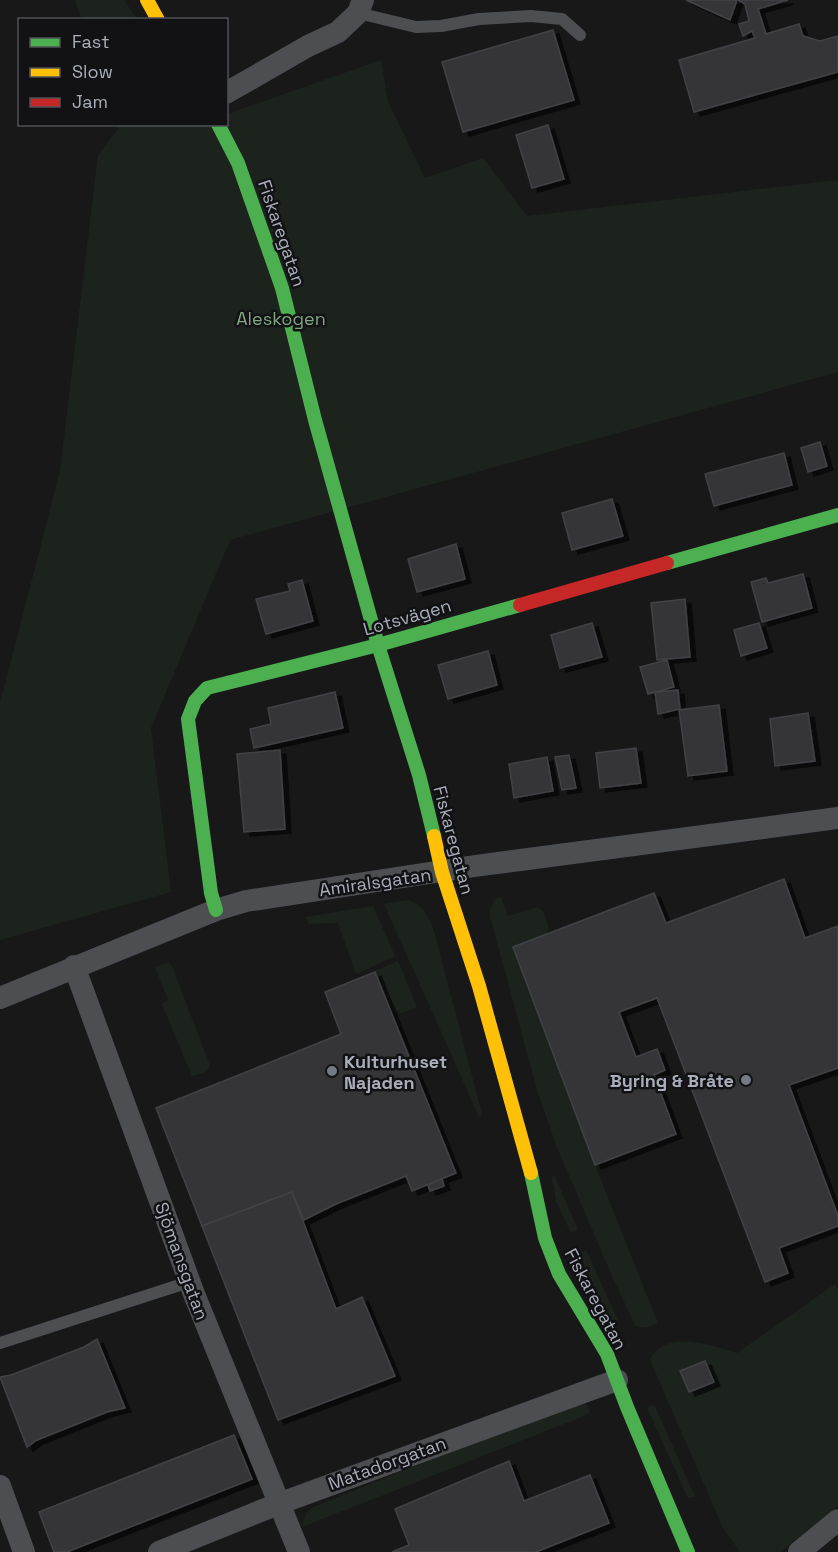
<svg xmlns="http://www.w3.org/2000/svg" width="838" height="1552" font-family="'Space Grotesk',sans-serif">
<style>
.green{fill:#1c231d}
.building{fill:#363638;stroke:#414245;stroke-width:1.5;filter:url(#shadow)}
.lines{fill:none;stroke-linecap:round;stroke-linejoin:round}
.lane{stroke:#4c4e52;stroke-width:12}
.street{stroke:#4c4e52;stroke-width:22}
.fast{stroke:#4caf50;stroke-width:14}
.slow{stroke:#ffc107;stroke-width:14}
.jam{stroke:#c62828;stroke-width:14}
.poi-dot{fill:#767a82;stroke:#121215;stroke-width:2}
.labels{text-anchor:middle;dominant-baseline:central;stroke-width:5;stroke-linejoin:round;paint-order:stroke}
.street-label{font-size:18px;fill:#a9aeba;stroke:#121215}
.park-label{font-size:18px;fill:#80a682;stroke:#121215}
.poi-label{font-size:18px;font-weight:bold;fill:#a9aeba;stroke:#121215;text-anchor:start}
</style>
<defs>
<filter id="shadow"><feDropShadow dx="6" dy="4" stdDeviation="0" flood-color="#0009"/></filter>
</defs>
<rect width="100%" height="100%" fill="#181819"/>
<g class="green">
<polygon points="75,0 124,0 137,19 82,19"/>
<polygon points="381,60 388,102 425,178 483,158 527,216 838,180 838,372 230,540 151,728 171,892 0,940 0,703 60,471 98,155 118,129 117,125 226,124 227,114"/>
<path d="M501,897L508,916L538,907L543,911L549,929L546,934L513,947L595,1165L658,1323C652,1327 641,1329 635,1325L612,1276L556,1145L537,1090L490,916C490,907 492,899 501,897Z"/>
<path d="M409,900C423,905 429,917 434,931L482,1114L479,1117L384,904Z"/>
<polygon points="373,906 395,956 356,974 338,923 309,924 306,917"/>
<polygon points="398,961 417,1007 400,1014 398,1010 392,1012 375,971"/>
<polygon points="168,962 172,966 209,1063 209,1067 203,1073 192,1076 162,1004 168,1000 155,967"/>
<polygon points="554,1175 578,1229 571,1233 556,1201 552,1178"/>
<polygon points="586,1250 618,1320 610,1321 608,1319 580,1255"/>
<path d="M835,1284L838,1290V1506L781,1552H740L723,1528L650,1360C665,1328 712,1346 737,1353Z"/>
<polygon points="585,1403 589,1409 589,1413 582,1417 302,1527 306,1514 313,1507 447,1453"/>
<polygon points="652,1405 655,1406 695,1497 688,1498 648,1410 648,1407"/>
</g>
<g class="building">
<polygon points="686,0 737,0 730,20"/>
<polygon points="738,0 788,0 758,9 766,34 799,24 803,36 820,41 838,36 838,72 694,112 679,60 755,38 752,31 743,36 739,24 749,21 745,4"/>
<polygon points="553,30 574,100 463,132 442,62"/>
<polygon points="548,125 564,179 532,188 516,135"/>
<polygon points="820,442 827,466 808,472 801,448"/>
<polygon points="784,453 792,485 714,506 705,474"/>
<polygon points="612,499 623,536 572,550 562,513"/>
<polygon points="456,544 465,579 417,592 408,559"/>
<polygon points="803,574 812,608 762,622 751,582 766,578 768,583"/>
<polygon points="302,580 313,621 266,634 256,599 290,591 288,584"/>
<polygon points="685,599 690,657 657,660 651,603"/>
<polygon points="592,623 602,657 560,668 551,635"/>
<polygon points="759,623 767,648 741,656 734,630"/>
<polygon points="488,651 497,685 448,699 438,665"/>
<polygon points="667,660 674,687 648,694 640,667"/>
<polygon points="678,690 680,709 658,714 655,692"/>
<polygon points="335,692 343,728 254,748 250,729 271,724 268,708"/>
<polygon points="719,705 727,771 688,776 679,710"/>
<polygon points="808,713 815,761 775,766 770,719"/>
<polygon points="636,748 641,783 600,788 596,753"/>
<polygon points="280,750 285,829 244,832 237,754"/>
<polygon points="569,755 576,788 562,790 555,757"/>
<polygon points="547,757 553,791 514,798 509,764"/>
<polygon points="784,879 805,938 838,926 838,1068 789,1085 838,1216 838,1226 779,1248 788,1273 765,1282 657,998 619,1012 636,1057 657,1049 665,1070 654,1075 676,1134 595,1165 513,947 654,893 666,923"/>
<polygon points="375,972 456,1173 412,1191 406,1176 336,1204 304,1220 292,1192 202,1226 156,1108 341,1034 325,992"/>
<polygon points="442,1179 444,1186 430,1191 428,1185"/>
<polygon points="292,1192 336,1309 362,1297 395,1376 278,1420 202,1226"/>
<polygon points="97,1339 125,1408 107,1412 37,1440 27,1447 0,1377 11,1375 84,1347"/>
<polygon points="705,1361 714,1382 689,1392 680,1371"/>
<polygon points="234,1435 252,1479 67,1552 54,1552 39,1512"/>
<polygon points="509,1461 524,1501 590,1475 609,1523 536,1552 392,1552 409,1545 395,1509"/>
</g>
<g class="lines">
<g class="lane">
<polyline points="358,13 416,27 441,26 479,19 531,16 562,19 580,35"/>
<polyline points="0,1343 189,1282"/>
</g>
<g class="street">
<polyline points="226,93 308,46 338,32 358,13 363,0"/>
<polyline points="74,966 194,1294 299,1552"/>
<polyline points="0,998 216,910 246,901 475,866 838,818"/>
<polyline points="0,1486 24,1552"/>
<polyline points="159,1552 278,1504 617,1380"/>
<polyline points="799,1552 838,1520"/>
</g>
<g class="fast">
<polyline points="218,124 238,163 282,288 315,420 378,645 419,775 434,836"/>
<polyline points="667,563 838,515"/>
<polyline points="216,910 211,893 188,719 195,701 207,688 378,645 520,605"/>
<polyline points="531,1173 545,1238 559,1274 607,1354 627,1407 688,1552"/>
</g>
<g class="slow">
<polyline points="147,0 158,20"/>
<polyline points="434,836 442,872 479,986 531,1173"/>
</g>
<polyline class="jam" points="520,605 667,563"/>
</g>
<g class="poi-dot">
<circle cx="332" cy="1071" r="6"/>
<circle cx="746" cy="1080" r="6"/>
</g>
<g class="labels">
<g class="street-label">
<text transform="translate(282 233) rotate(71)">Fiskaregatan</text>
<text transform="translate(407 617) rotate(-16)">Lotsvägen</text>
<text transform="translate(454 840) rotate(75)">Fiskaregatan</text>
<text transform="translate(375 882) rotate(-8)">Amiralsgatan</text>
<text transform="translate(182 1261) rotate(70)">Sjömansgatan</text>
<text transform="translate(596 1299) rotate(62)">Fiskaregatan</text>
<text transform="translate(387 1463) rotate(-20)">Matadorgatan</text>
</g>
<g class="park-label">
<text x="281" y="318">Aleskogen</text>
</g>
<g class="poi-label">
<text x="344" y="1061">Kulturhuset<tspan x="344" dy="21">Najaden</tspan></text>
<text x="734" y="1080" text-anchor="end">Byring &amp; Bråte</text>
</g>
</g>
<rect x="18" y="18" width="210" height="108" fill="#121215" stroke="#4e5057" stroke-width="1.5"/>
<rect x="30" y="38" width="30" height="9" fill="#4caf50" stroke="#4e5057" stroke-width="1.5"/>
<text x="72" y="48" font-size="18" fill="#a9aeba">Fast</text>
<rect x="30" y="68" width="30" height="9" fill="#ffc107" stroke="#4e5057" stroke-width="1.5"/>
<text x="72" y="78" font-size="18" fill="#a9aeba">Slow</text>
<rect x="30" y="98" width="30" height="9" fill="#c62828" stroke="#4e5057" stroke-width="1.5"/>
<text x="72" y="108" font-size="18" fill="#a9aeba">Jam</text>
</svg>
